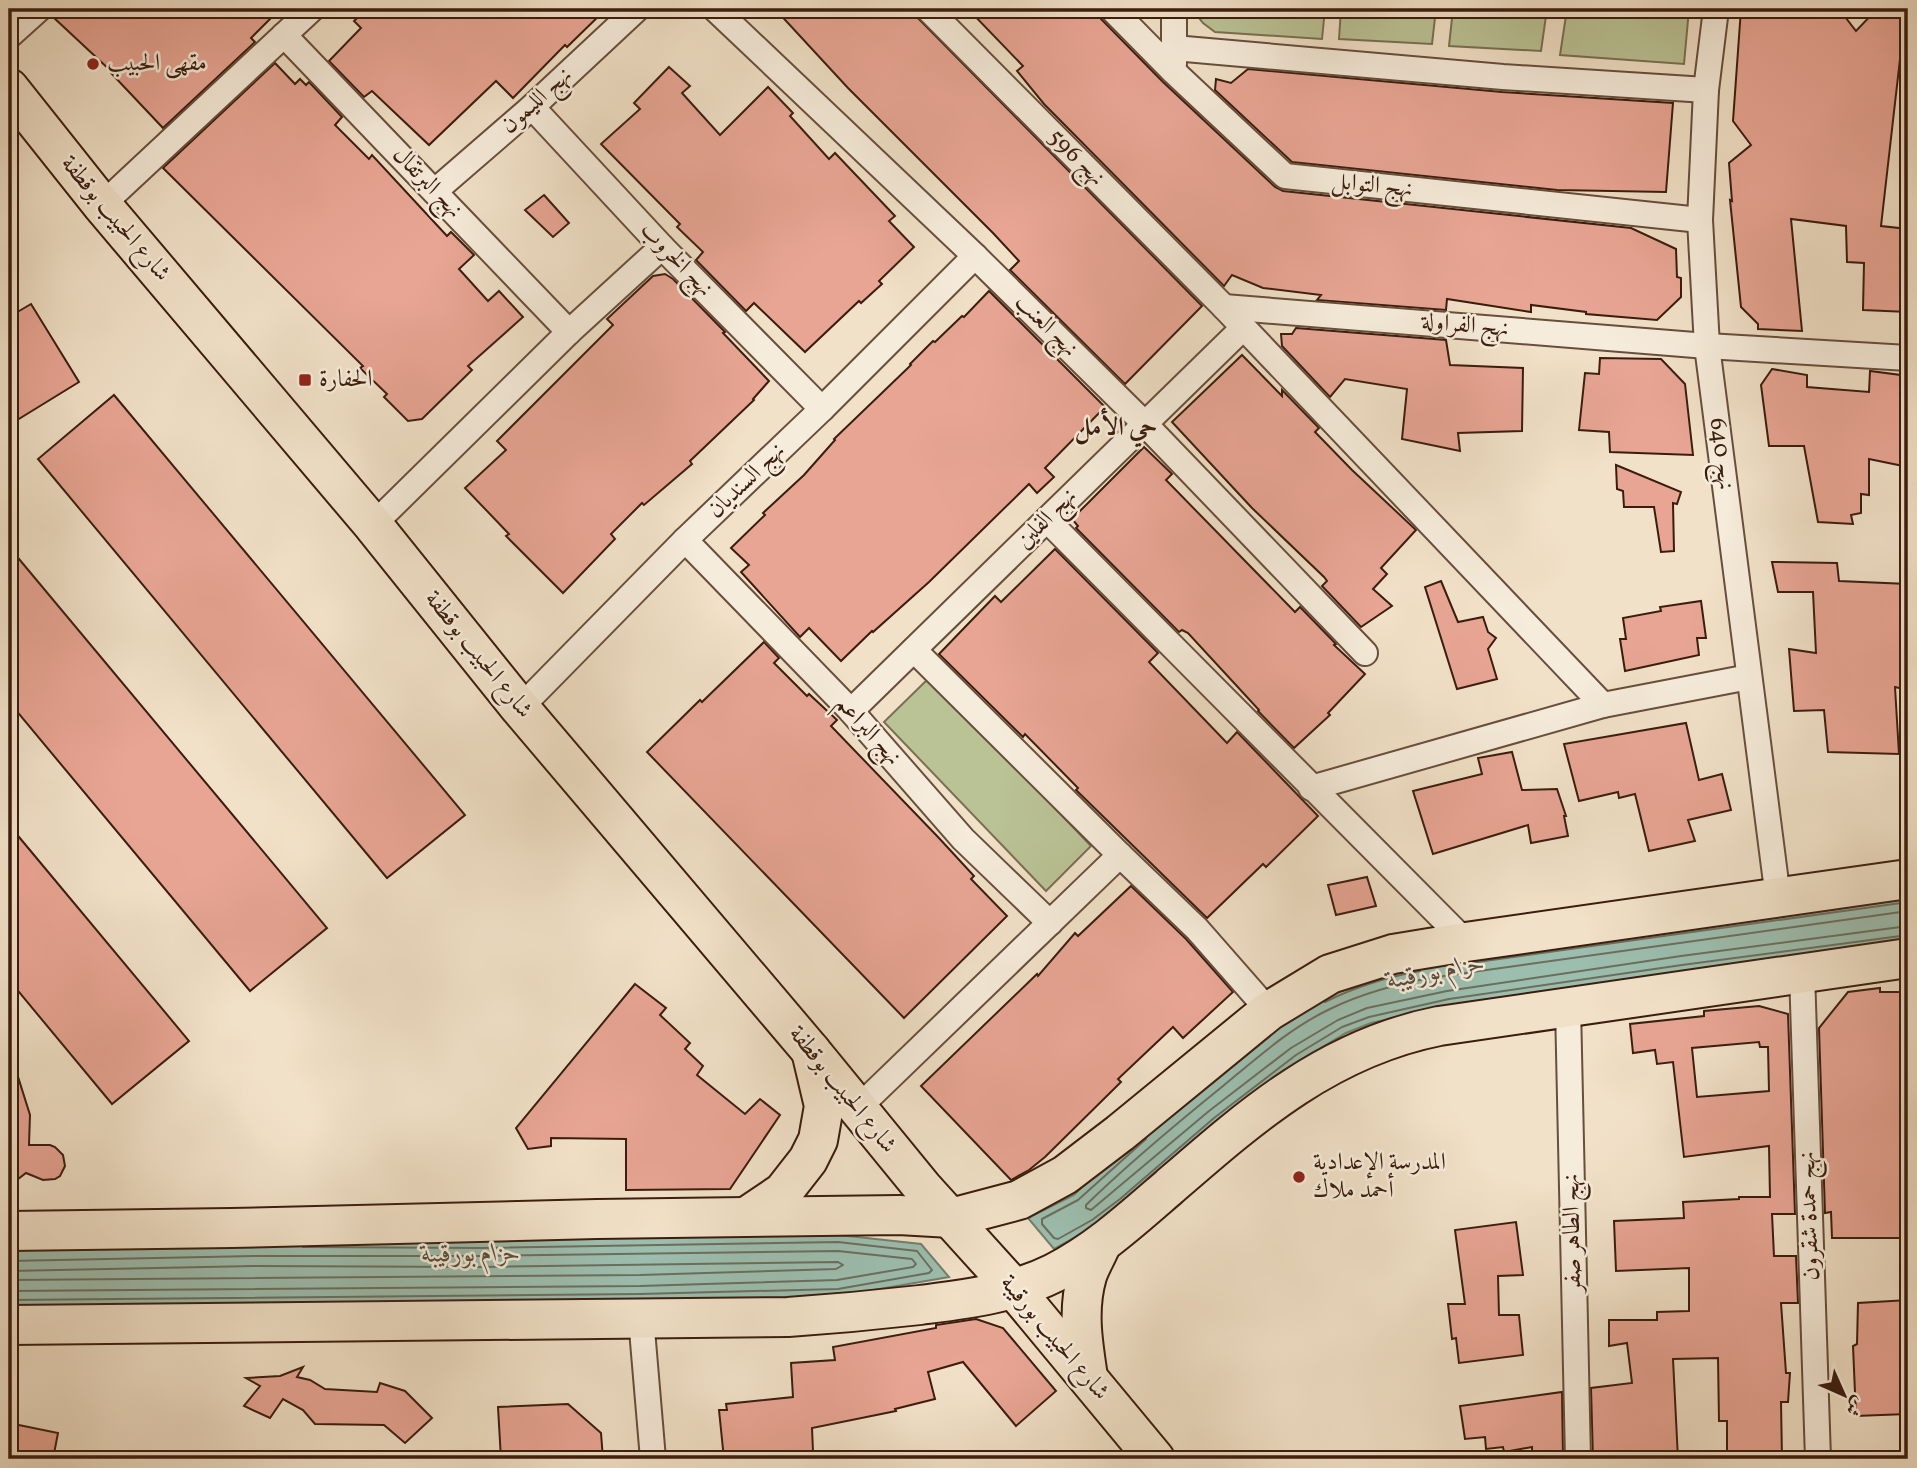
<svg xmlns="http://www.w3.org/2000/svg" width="1917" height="1468" font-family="Vollkorn,Amiri,serif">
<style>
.green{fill:#bac396;stroke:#7a7052;stroke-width:2}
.water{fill:#9cbeaf;stroke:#757e6f;stroke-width:2}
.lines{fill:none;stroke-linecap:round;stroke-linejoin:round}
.shore{stroke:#6c6e5e;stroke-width:2}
.building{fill:#e8a594;stroke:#3b1d0e;stroke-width:2;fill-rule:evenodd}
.street-casing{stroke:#684e3c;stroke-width:28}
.primary-casing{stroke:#3b1d0e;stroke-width:42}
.highway-casing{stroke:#3b1d0e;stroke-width:42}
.street{stroke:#f6ecdb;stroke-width:24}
.primary{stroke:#f1e1c8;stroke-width:38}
.highway{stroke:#f1e1c8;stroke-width:38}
.poi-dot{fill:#8f2418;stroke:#f6ecdb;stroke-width:2.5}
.labels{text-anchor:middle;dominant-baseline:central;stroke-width:5;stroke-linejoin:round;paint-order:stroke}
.poi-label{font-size:24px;fill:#3b1d0e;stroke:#f6ecdb;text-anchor:start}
.street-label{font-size:24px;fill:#3b1d0e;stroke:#f6ecdb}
.neighbourhood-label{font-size:26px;font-weight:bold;fill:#3b1d0e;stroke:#f6ecdb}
.water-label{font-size:26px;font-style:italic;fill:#584d3e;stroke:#f6ecdb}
</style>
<rect width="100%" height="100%" fill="#f1e1c8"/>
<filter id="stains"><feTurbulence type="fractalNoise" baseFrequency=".00286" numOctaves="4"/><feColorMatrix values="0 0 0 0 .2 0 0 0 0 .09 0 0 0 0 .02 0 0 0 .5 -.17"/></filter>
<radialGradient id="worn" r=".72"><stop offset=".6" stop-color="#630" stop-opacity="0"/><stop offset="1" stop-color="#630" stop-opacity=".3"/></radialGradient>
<g class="green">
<polygon points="1192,9 1325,9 1322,39 1215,32 1203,23"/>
<polygon points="1341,9 1436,9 1432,44 1339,39"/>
<polygon points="1453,9 1547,9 1541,51 1449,46"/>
<polygon points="1567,9 1689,9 1684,64 1560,55"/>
<polygon points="930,677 1091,846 1046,891 884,722"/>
</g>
<g class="water">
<polygon points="1908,895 1908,942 1450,1006 1371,1023 1346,1033 1301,1060 1219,1123 1096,1226 1054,1249 1028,1218 1074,1195 1105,1164 1188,1094 1323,995 1394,969"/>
<polygon points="839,1235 921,1244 949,1277 839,1296 640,1301 9,1307 9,1245"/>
</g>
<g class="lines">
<g class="shore">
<path d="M1908,911L1437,977C1400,983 1365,992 1330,1009C1290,1028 1257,1058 1223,1086C1176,1124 1129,1163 1086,1205V1208L1091,1210L1209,1111L1291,1048L1338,1020L1367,1008L1447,991L1681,956L1908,926"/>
<polyline points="1449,966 1908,902"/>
<path d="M1325,1002C1355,987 1387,977 1420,971"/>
<polyline points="1146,1139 1078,1200 1042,1219 1042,1224 1054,1238 1058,1239 1092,1220 1120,1199 1214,1118 1296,1055 1342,1027 1369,1017 1449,999 1682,965 1908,935"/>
<polyline points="9,1261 254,1256 481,1256 838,1251 912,1259 916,1264 913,1267 837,1280 640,1286 9,1291"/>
<polyline points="9,1271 254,1266 481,1267 838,1262 843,1265 836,1269 640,1275 9,1280"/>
<polyline points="9,1300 640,1294 838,1289 929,1273 932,1270 917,1251 838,1242 481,1248 303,1247"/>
</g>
</g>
<g class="building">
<polygon points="53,9 280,9 251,38 255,42 163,128 111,73 112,72 52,16"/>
<polygon points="367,9 606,9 567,47 565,45 513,98 496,81 429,145 372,91 364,97 329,61 361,28 354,21"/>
<polygon points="775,9 909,9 1202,306 1125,384 1010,270 1019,261 993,233 848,88"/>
<polygon points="968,9 1098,9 1101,19 1163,82 1275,187 1283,191 1631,228 1676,249 1677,277 1681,278 1681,297 1657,320 1586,314 1586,312 1531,305 1531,312 1447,299 1446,310 1317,300 1321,295 1263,288 1232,275 1224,286 1044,104 1017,71 1023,66"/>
<polygon points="1741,9 1839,9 1856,31 1875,11 1905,15 1881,226 1908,229 1908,312 1863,310 1864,263 1847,262 1846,226 1791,219 1802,331 1758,329 1758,324 1741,307 1730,200 1732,201 1729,163 1751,145 1733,121"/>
<polygon points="275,63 295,84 300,79 306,85 309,82 342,117 335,125 369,159 372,155 447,236 451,232 474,255 459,269 488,301 499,291 523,317 468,366 472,370 422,419 408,421 384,397 387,394 360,368 363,366 163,168"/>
<polygon points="669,67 690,86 682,93 720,135 768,87 793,113 790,116 829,159 835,153 895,216 889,221 914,247 879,281 882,284 861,303 859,301 805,352 754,303 746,311 696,260 703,252 677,227 680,224 601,144 640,109 634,103"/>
<polygon points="1248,69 1502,92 1673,103 1666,192 1557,190 1292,162 1215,90 1216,79 1231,83"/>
<polygon points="544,195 569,223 553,237 525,210"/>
<polygon points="665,274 673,279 725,332 723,333 769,381 753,399 754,400 690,461 692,464 644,505 642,503 611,534 615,539 563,593 506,536 509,534 465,488 506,450 497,441 613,325 607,319 653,276"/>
<polygon points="989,291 1105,407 1045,468 1054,477 1037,493 1029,484 929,582 873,632 872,631 841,661 809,628 800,637 741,572 749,565 731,548 765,515 763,513 804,475 835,440 834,439 911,365 910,364 933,341 935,342 962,316 964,317"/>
<polygon points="31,304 79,382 9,425 9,317"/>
<polygon points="1296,328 1446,340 1450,365 1523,368 1522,431 1458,433 1460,451 1402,439 1407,389 1345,379 1330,397 1282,346 1281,334 1292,334"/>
<polygon points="1242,355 1282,396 1282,390 1319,428 1315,432 1352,470 1416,530 1381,568 1387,574 1373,589 1392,606 1361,627 1322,586 1327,581 1324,577 1252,508 1172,422"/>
<polygon points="1600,358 1661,359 1685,384 1693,455 1610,452 1609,432 1579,430 1585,373 1599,374"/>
<polygon points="1772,369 1807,375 1807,387 1869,392 1870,371 1908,376 1908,467 1869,459 1869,495 1861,494 1861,513 1851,515 1853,524 1818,522 1804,446 1769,446 1761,385"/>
<polygon points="114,395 465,815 387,878 38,459"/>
<polygon points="1144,447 1172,474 1166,480 1295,612 1300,607 1336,644 1334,645 1365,674 1328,713 1330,715 1294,748 1258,711 1259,710 1188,633 1182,630 1179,632 1076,528 1078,526 1072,519"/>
<polygon points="1616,465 1681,492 1677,504 1673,503 1674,551 1661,552 1654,507 1624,507 1623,491 1617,489"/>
<polygon points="9,547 327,928 250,991 9,702"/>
<polygon points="1055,549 1158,653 1149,662 1227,743 1237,732 1318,816 1266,867 1263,864 1207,918 1076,790 1078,788 1025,734 1023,737 939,654 995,596 1001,602"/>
<polygon points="1772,562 1837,563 1839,581 1908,584 1908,690 1895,687 1899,754 1828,752 1824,710 1794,711 1789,649 1816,653 1813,592 1778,592"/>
<polygon points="1441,581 1458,622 1483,617 1488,632 1496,638 1488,649 1497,679 1457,689 1425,587"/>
<polygon points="1701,601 1706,638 1697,638 1699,655 1625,671 1620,639 1626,639 1623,618 1661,611 1660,607"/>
<polygon points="764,642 779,658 774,663 807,696 809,694 837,720 831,726 938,837 974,876 971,879 1007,916 904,1018 647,752 700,700 702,702"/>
<polygon points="1686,723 1699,780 1722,774 1731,810 1688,820 1695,841 1649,851 1635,794 1619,798 1618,792 1579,801 1564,744"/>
<polygon points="1512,752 1522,790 1557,789 1566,816 1564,816 1568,836 1531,843 1528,825 1433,854 1413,791 1482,774 1478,758"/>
<polygon points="9,825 189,1041 112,1104 9,980"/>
<polygon points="1367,877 1376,906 1336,915 1328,885"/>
<polygon points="1131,886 1186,939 1233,992 1183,1038 1173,1027 1118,1079 1121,1082 1045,1157 1029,1170 1011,1180 921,1086 1037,974 1038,976 1075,933 1078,936"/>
<polygon points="635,984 666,1008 660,1015 690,1043 685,1049 703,1066 697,1075 745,1114 760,1099 780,1115 730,1189 626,1190 626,1139 551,1138 551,1146 528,1149 516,1128"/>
<polygon points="1880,988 1880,992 1908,992 1908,1238 1832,1238 1831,1212 1825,1213 1819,1028 1848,992"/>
<path d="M1759,1006L1788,1014L1795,1214H1772L1774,1256H1796L1798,1303H1781L1786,1373H1790L1788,1402H1781L1782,1459H1739V1456H1727V1421H1719L1718,1358L1673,1359L1678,1459H1593L1591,1388L1632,1383L1627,1343L1609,1346V1320H1657V1312L1689,1311V1268L1616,1271L1614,1221L1684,1218L1683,1202L1739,1199V1197H1770L1769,1146L1684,1157L1673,1062L1657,1064L1655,1050L1633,1053L1630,1024L1704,1016V1011ZM1759,1042L1760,1047H1768L1769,1091L1697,1097L1692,1048Z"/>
<polygon points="14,1064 30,1115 29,1145 50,1145 55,1147 63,1155 65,1166 60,1176 55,1179 43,1180 26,1173 9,1186 9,1065"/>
<polygon points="1516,1222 1523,1275 1498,1276 1499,1315 1519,1315 1523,1355 1459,1363 1456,1338 1452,1339 1448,1304 1465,1304 1455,1230"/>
<polygon points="1908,1300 1908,1380 1906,1380 1907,1414 1856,1416 1853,1346 1857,1344 1858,1303"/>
<polygon points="976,1319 1003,1328 1056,1391 1016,1426 963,1362 928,1372 935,1399 895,1409 896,1411 812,1428 813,1451 749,1457 749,1459 724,1459 719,1410 727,1410 726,1404 793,1397 791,1363 835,1360 833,1347 936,1328 936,1325"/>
<polygon points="303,1367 297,1377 310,1380 325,1389 377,1392 380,1383 405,1391 432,1418 405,1443 384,1425 315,1424 303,1410 283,1399 270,1418 244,1406 260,1386 246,1378 280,1376"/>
<polygon points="1562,1392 1563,1459 1532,1459 1532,1447 1504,1452 1503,1447 1486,1449 1485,1437 1465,1439 1460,1406"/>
<polygon points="568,1404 601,1433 603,1459 501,1459 498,1407"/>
<polygon points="9,1423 58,1433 53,1459 9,1459"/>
</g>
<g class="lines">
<g class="street-casing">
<g id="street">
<polyline points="715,9 975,256 1144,423 1365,653"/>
<polyline points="928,9 1224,307 1603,705 1311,788"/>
<polyline points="1112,9 1174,72 1285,176 1700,220"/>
<polyline points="1716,9 1706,90 1700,220 1707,346 1778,898"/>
<polyline points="284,35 569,332"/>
<polyline points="9,36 39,9"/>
<polyline points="1174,48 1503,77 1706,90"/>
<polyline points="1174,64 1174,9"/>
<polyline points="532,107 662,247 822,409"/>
<polyline points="435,191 532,107 637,9"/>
<polyline points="102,205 312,9"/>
<polyline points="1224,307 1707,346 1908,358"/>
<polyline points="1047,520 1466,942"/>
<polyline points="373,525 569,332 662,247"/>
<polyline points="685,540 851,711 963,839 1050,923"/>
<polyline points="914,650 1120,855 1197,929 1269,1011"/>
<polyline points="1603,705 1749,677"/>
<polyline points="520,708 685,540 822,409 975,256"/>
<polyline points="851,711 1243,328"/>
<polyline points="1802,973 1818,1459"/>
<polyline points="1568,1007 1578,1459"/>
<polyline points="857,1109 1120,855"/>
<polyline points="641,1318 653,1459"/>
</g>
</g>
<g class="primary-casing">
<polyline id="primary" points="9,88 102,205 373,525 520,708 811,1051 923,1188 1009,1283 1155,1459"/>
</g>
<g class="highway-casing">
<g id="highway">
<polyline points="746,1217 783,1192 808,1160 818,1140 824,1106 811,1051"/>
<polyline points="9,1231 231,1228 597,1219 899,1215 951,1218 1019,1200 1065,1175 1120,1133 1269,1011 1330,974 1393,954 1466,942 1908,879"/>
<path d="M9,1325L788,1317C832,1314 876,1310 920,1305C966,1299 1012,1294 1054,1273C1097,1251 1132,1219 1169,1187C1252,1115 1328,1048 1439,1026L1908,958"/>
<path d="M1088,1377C1083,1344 1077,1310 1087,1276C1090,1266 1097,1255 1101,1245"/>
</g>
</g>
<use href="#street" class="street"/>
<use href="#primary" class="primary"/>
<use href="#highway" class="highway"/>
</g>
<g class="poi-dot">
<circle cx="93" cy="64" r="7"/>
<rect x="298" y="373" width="14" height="14" rx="3.5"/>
<circle cx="1299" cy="1177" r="7"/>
</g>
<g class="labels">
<g class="poi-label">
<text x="107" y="64">مقهى الحبيب</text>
<text x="319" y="380">الحفارة</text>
<text x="1313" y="1163">المدرسة الإعدادية<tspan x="1313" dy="28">أحمد ملاك</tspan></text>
</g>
<g class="street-label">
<text transform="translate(537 101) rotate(-42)">نهج الليمون</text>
<text transform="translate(1076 158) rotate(45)">نهج 596</text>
<text transform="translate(427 183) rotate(46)">نهج البرتقال</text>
<text transform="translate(1372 186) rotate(6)">نهج التوابل</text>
<text transform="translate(115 219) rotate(50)">شارع الحبيب بوقطفة</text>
<text transform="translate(676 260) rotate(46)">نهج الخروب</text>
<text transform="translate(1046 326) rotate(45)">نهج العنب</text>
<text transform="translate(1465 326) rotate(5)">نهج الفراولة</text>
<text transform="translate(1721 454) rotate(83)">نهج 640</text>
<text transform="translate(747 481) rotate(-44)">نهج السنديان</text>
<text transform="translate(1047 519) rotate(-45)">نهج الفلين</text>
<text transform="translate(478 655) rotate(51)">شارع الحبيب بوقطفة</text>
<text transform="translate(868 731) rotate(48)">نهج البراعم</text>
<text transform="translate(842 1090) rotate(51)">شارع الحبيب بوقطفة</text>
<text transform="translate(1810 1216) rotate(-92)">نهج حمدة شقرون</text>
<text transform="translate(1573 1233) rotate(-91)">نهج الطاهر صفر</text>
<text transform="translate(1054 1338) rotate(50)">شارع الحبيب بورقيبة</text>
</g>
<g class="neighbourhood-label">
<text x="1116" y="428">حي الأمل</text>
</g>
<g class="water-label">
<text transform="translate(1436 972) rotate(-11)">حزام بورقيبة</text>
<text transform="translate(471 1254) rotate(-1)">حزام بورقيبة</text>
</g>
</g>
<rect width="1917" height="1468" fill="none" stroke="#f1e1c8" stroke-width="35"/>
<rect x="10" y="10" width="1896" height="1447" fill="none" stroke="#3b1d0e" stroke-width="3.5"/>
<rect x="18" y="18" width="1882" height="1433" fill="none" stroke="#3b1d0e" stroke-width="2"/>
<g transform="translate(1844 1395) rotate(135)" stroke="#f6ecdb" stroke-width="5" paint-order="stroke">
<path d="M0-5L12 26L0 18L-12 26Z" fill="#3b1d0e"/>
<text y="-10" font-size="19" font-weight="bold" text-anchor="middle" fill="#3b1d0e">ش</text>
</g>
<rect width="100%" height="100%" filter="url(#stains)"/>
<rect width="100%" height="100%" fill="url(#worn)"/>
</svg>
